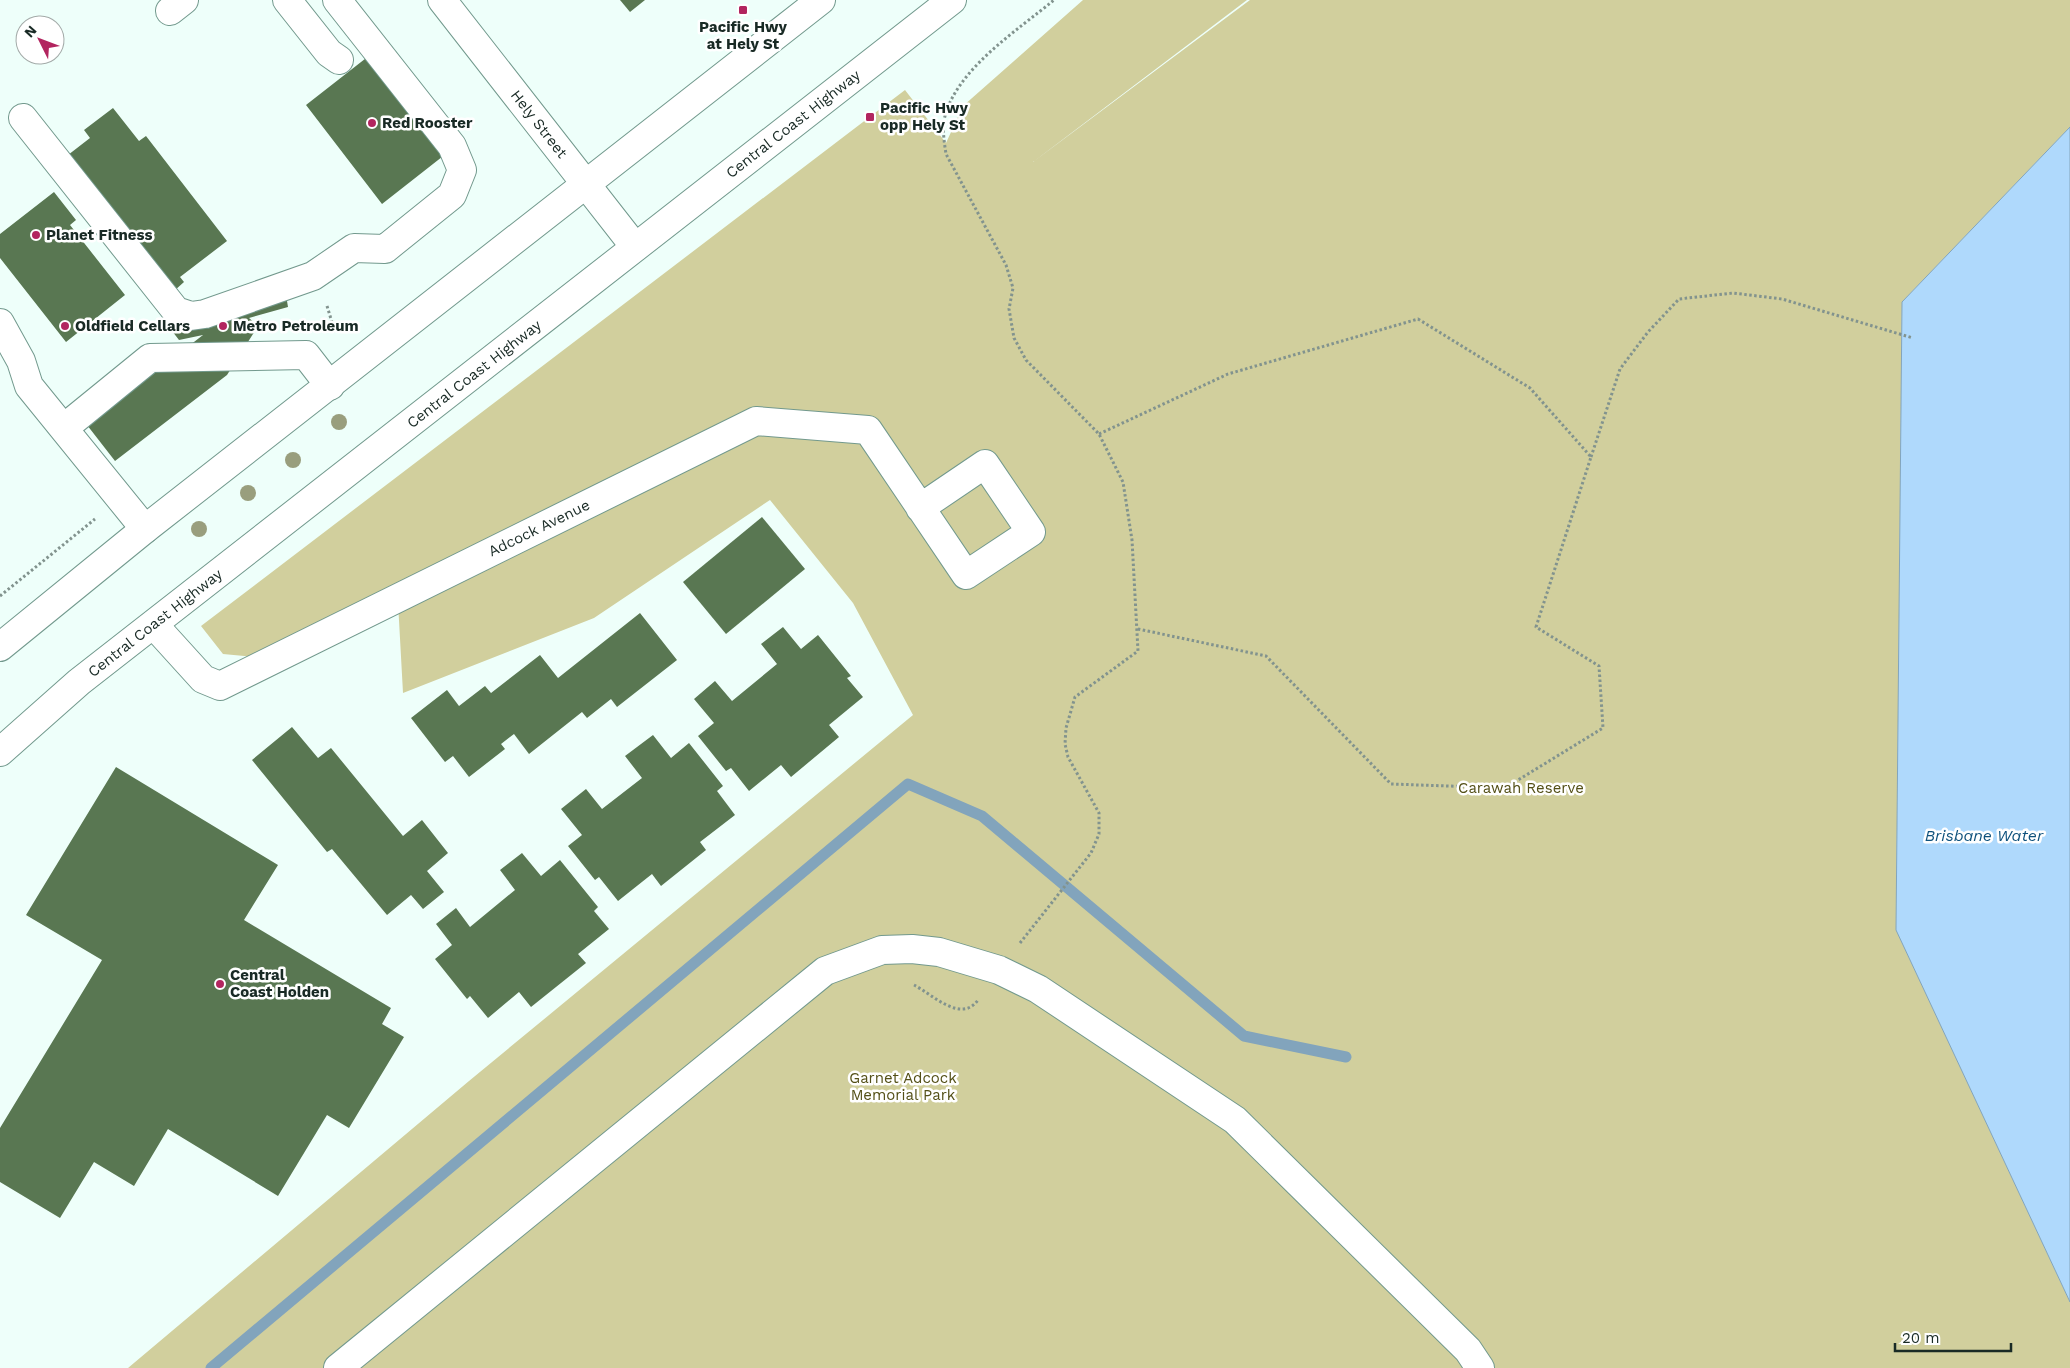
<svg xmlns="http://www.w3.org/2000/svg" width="2070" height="1368" font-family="'Work Sans',sans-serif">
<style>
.green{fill:#d1cf9d}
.water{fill:#afd9fc;stroke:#82a4bc}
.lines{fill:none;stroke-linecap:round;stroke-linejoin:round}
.stream{stroke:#82a4bc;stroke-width:11}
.building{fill:#597752}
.minor-casing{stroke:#72998d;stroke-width:30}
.highway-casing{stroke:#72998d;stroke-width:30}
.path{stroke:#82938e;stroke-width:3;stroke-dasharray:2.5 2.5;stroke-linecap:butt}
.minor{stroke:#fff;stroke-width:28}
.highway{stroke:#fff;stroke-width:28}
.tree{fill:#999e7d}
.poi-dot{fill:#b2255f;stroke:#fff;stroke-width:2}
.labels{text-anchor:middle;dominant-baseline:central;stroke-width:5;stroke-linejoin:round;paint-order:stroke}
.poi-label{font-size:15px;font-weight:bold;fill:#192a25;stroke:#fff;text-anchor:start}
.street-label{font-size:15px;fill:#192a25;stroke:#fff}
.park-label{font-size:15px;fill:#534f16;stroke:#fff}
.water-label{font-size:16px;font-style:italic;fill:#0e517c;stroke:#fff}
</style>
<rect width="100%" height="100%" fill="#eefffa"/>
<polygon class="green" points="1083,0 1247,0 1033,162 1250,0 2070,0 2070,127 1902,302 1896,929 2070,1302 2070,1368 128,1368 469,1081 913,715 853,603 770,500 594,618 403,693 397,584 255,657 223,654 201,626 905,90 946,143 963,106"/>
<polygon class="water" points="2070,127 2070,1302 1896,930 1902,302"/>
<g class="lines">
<polyline class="stream" points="211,1368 908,784 982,816 1244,1036 1346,1057"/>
</g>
<g class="building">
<polygon points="620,0 645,0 630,12"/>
<polygon points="370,55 415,112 432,98 449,120 447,153 382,204 306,105"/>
<polygon points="113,108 139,141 146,136 227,241 180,277 184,282 174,291 68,155 90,138 84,130"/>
<polygon points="54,192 76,220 70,225 125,295 66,342 0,258 0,234"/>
<polygon points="286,295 288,307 249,318 258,326 227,375 115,461 87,425 203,335 179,340 169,327"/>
<polygon points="762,517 805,569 726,634 683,582"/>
<polygon points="640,613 677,660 617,707 611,699 587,718 582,712 529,754 514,734 501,744 505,749 469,777 453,756 445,762 411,718 447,690 459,706 485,686 491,693 540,655 558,678"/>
<polygon points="783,627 801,649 818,635 851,676 847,678 863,697 829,725 839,737 791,777 781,765 749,791 731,768 726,771 698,736 714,723 694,699 715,681 732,701 777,664 761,644"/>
<polygon points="292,727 318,758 331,748 403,836 422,820 448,853 427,871 444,892 423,909 411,895 387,915 332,849 327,852 252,760"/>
<polygon points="653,735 671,758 689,743 723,786 717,791 735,815 700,842 706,850 661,886 652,874 618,901 599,877 595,880 568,846 582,835 561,809 586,789 602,809 642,778 625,756"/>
<polygon points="116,767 278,865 244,920 391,1008 382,1024 404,1037 349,1128 327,1115 278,1196 168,1129 134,1186 94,1162 60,1218 0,1182 0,1128 102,960 26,915"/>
<polygon points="522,853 541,876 560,860 598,907 594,911 609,929 578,954 586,963 531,1007 519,992 488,1018 470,996 467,999 435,959 452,945 436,924 456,908 470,927 515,890 500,870"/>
</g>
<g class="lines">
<g class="minor-casing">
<g id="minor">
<polyline points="287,0 329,53 339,60"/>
<polyline points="442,0 635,247"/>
<polyline points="170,11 184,0"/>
<polyline points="23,118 176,311 191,316 205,314 313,276 354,248 385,249 452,195 462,170 452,146 337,0"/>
<polyline points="0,323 21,361 29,386 145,529"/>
<polyline points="64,428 150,358 306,355 330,386"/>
<polyline points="154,625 203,679 220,686 756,421 868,430 966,575 1031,532 985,464 920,508"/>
<polyline points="338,1368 825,971 882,950 912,949 939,952 999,970 1038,989 1235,1120 1468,1350 1480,1368"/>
</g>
</g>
<g class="highway-casing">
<g id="highway">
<polyline points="0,647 145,529 821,0"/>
<polyline points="0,752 79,682 952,0"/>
</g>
</g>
<g class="path">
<polyline points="327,306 335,332"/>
<polyline points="1099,434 1228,374 1418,319 1530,388 1591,457 1536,627 1599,666 1603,728 1505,788 1391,784 1266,656 1138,629"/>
<polyline points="1591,457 1620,369 1648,332 1679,299 1733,293 1782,299 1913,338"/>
<polyline points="0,596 95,519"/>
<path d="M1020,943L1091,853L1099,834V813L1068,757L1065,744L1066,728L1075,697L1138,651L1132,540L1123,482L1099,434L1026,360L1014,338L1009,309L1013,288L1006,265L946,154C944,141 942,128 945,116C958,68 1018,30 1054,0"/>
<path d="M914,985C932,994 961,1024 978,1000"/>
</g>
<use href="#minor" class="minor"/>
<use href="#highway" class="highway"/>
</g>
<g class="tree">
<circle cx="339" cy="422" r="8"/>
<circle cx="293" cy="460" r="8"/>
<circle cx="248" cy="493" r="8"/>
<circle cx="199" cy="529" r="8"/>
</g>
<g class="poi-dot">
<rect x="738" y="5" width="10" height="10" rx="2.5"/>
<rect x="865" y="112" width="10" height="10" rx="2.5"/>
<circle cx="372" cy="123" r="5"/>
<circle cx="36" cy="235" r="5"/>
<circle cx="65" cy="326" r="5"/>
<circle cx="223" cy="326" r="5"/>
<circle cx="220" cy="984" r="5"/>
</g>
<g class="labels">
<g class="poi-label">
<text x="743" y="27" text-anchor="middle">Pacific Hwy<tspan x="743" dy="17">at Hely St</tspan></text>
<text x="880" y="108">Pacific Hwy<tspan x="880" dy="17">opp Hely St</tspan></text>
<text x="382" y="123">Red Rooster</text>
<text x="46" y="235">Planet Fitness</text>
<text x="75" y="326">Oldfield Cellars</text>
<text x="233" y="326">Metro Petroleum</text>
<text x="230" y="975">Central<tspan x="230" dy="17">Coast Holden</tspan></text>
</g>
<g class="street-label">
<text transform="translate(539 124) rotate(52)">Hely Street</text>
<text transform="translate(793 124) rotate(-38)">Central Coast Highway</text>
<text transform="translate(474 374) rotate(-38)">Central Coast Highway</text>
<text transform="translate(539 528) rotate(-26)">Adcock Avenue</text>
<text transform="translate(155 623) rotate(-38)">Central Coast Highway</text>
</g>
<g class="park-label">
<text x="1521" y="788">Carawah Reserve</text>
<text x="903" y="1078">Garnet Adcock<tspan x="903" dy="17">Memorial Park</tspan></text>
</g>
<g class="water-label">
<text x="1984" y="835">Brisbane Water</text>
</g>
</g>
<g transform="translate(40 40) rotate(312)"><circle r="24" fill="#ffffff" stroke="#a3aaa8"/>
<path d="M0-4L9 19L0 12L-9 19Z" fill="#b2255f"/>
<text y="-8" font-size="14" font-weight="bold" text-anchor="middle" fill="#192a25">N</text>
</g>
<path d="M1895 1343v8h116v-8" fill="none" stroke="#192a25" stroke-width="2.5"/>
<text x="1902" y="1343" font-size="15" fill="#192a25" stroke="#ffffff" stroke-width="4" paint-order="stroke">20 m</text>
</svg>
